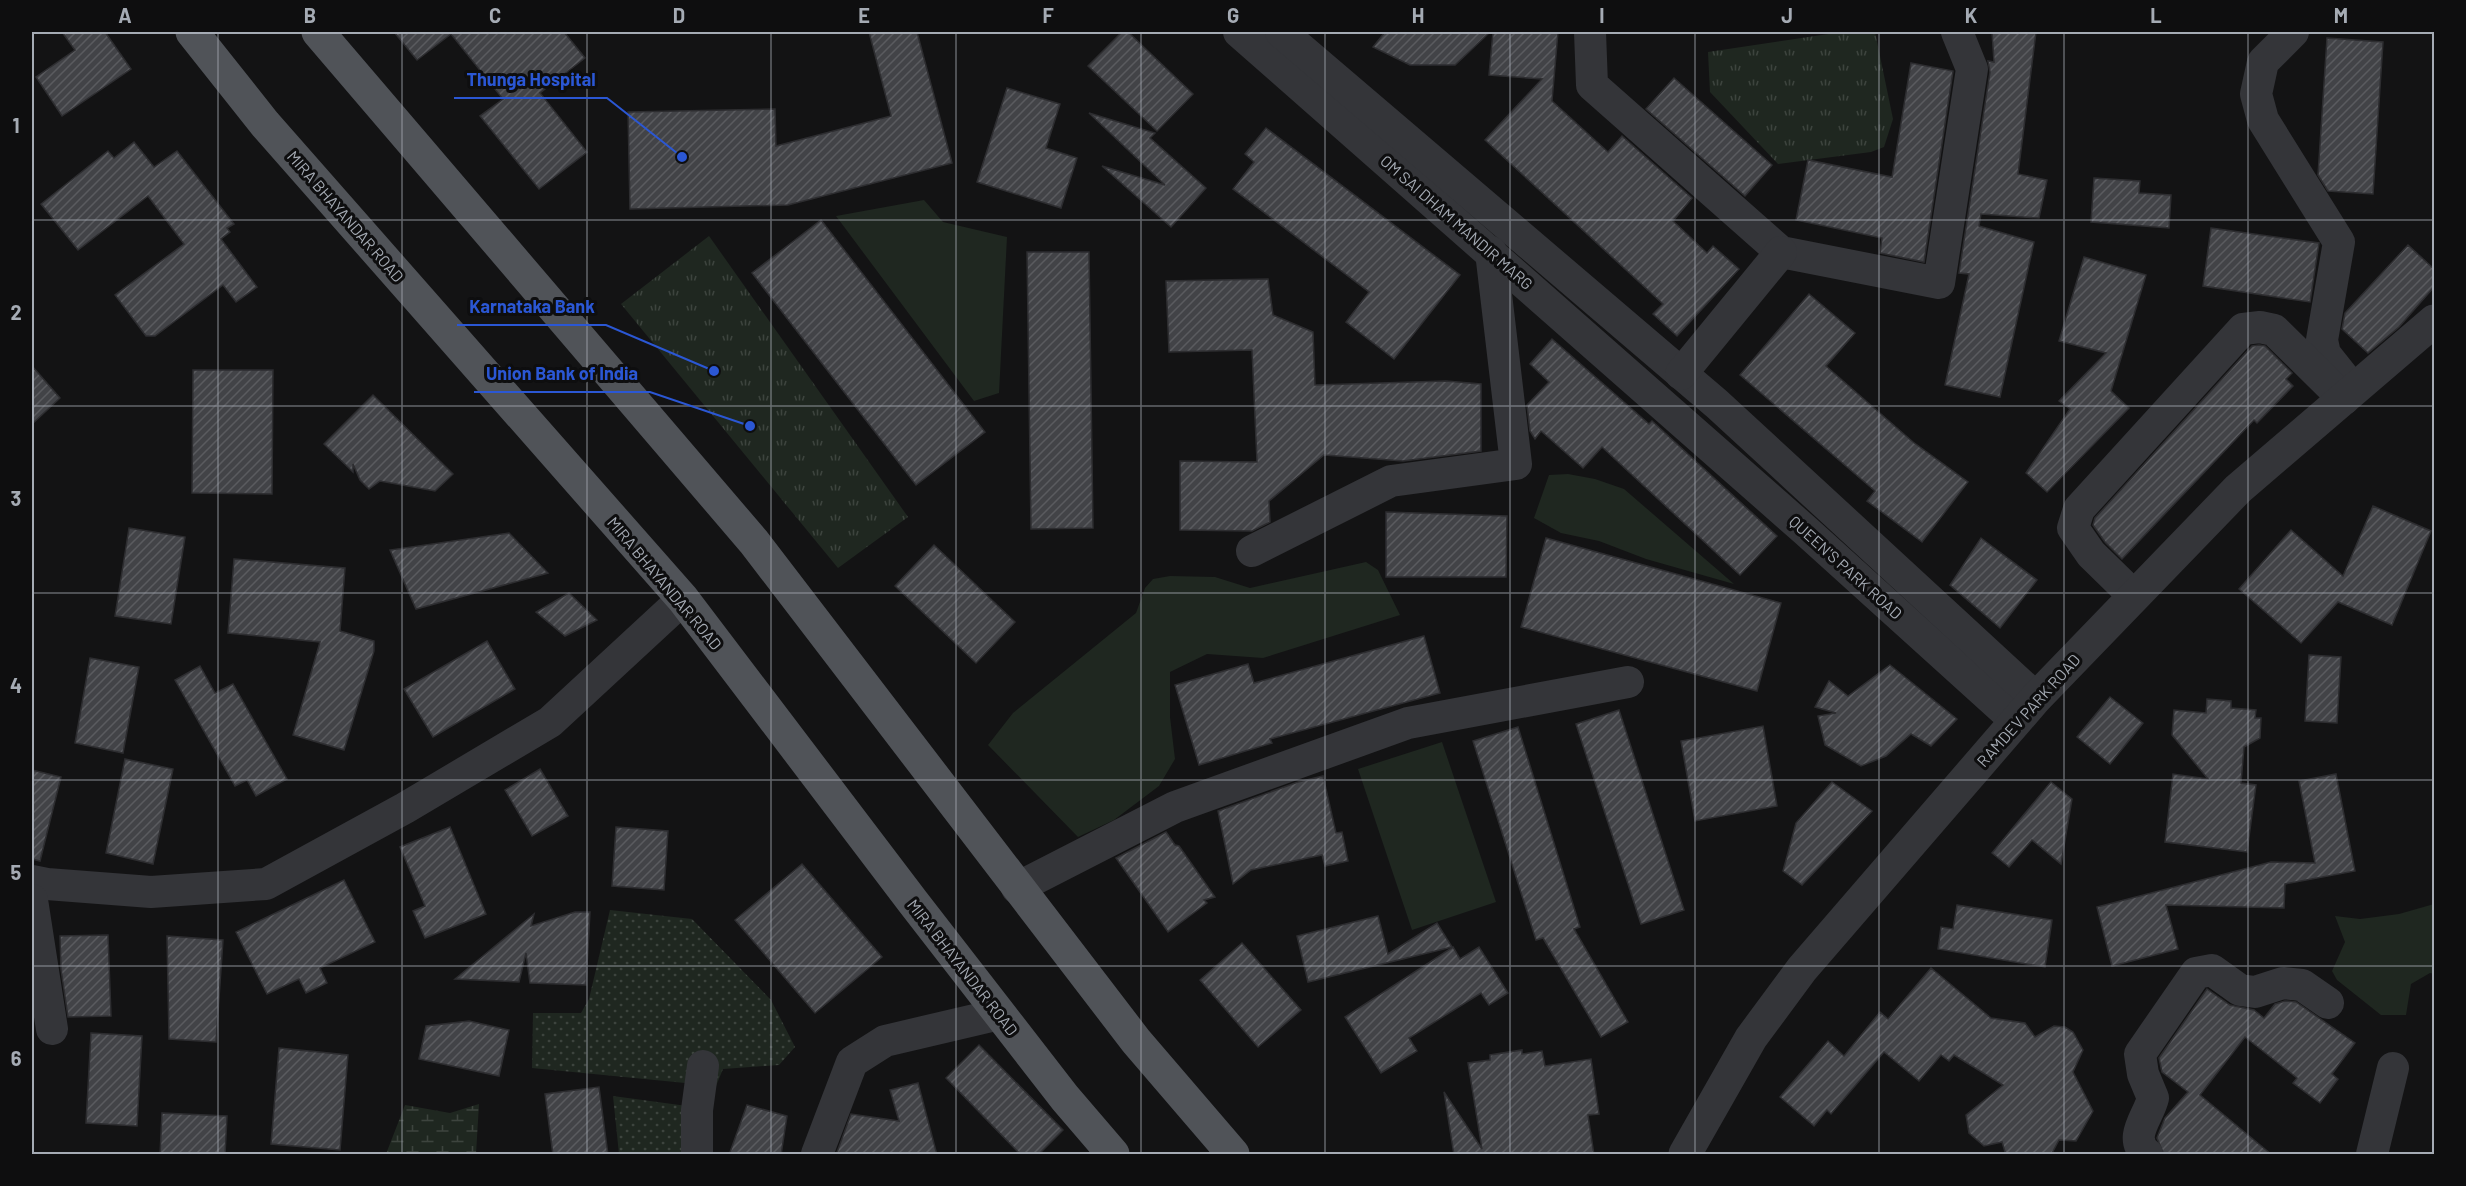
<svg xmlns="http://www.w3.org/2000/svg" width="2466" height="1186" font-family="Barlow,sans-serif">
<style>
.grass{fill:url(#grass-dots)}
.wetland{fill:url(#wetland-marsh)}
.park{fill:url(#park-tufts)}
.garden{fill:#1f2720}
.building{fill:url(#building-hatch);stroke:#2d2d30;stroke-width:1.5}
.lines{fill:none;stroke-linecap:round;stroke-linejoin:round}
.minor{stroke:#343539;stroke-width:32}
.tertiary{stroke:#343539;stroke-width:33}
.primary{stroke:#505358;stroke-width:33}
.grid{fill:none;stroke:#a5abb4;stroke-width:1.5;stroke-opacity:0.55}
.labels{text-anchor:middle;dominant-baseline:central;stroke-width:6;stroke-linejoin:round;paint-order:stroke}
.street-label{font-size:16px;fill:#a5abb4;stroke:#0e0e0f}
.leader{fill:none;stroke:#2b57d4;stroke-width:2}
.callout-dot{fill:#2b57d4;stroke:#0e0e0f;stroke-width:2}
.callout-label{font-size:18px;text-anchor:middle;font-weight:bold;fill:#2b57d4;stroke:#0e0e0f;stroke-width:6;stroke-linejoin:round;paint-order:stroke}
.neatline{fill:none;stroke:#a5abb4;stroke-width:2}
.grid-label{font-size:20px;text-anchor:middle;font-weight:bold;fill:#a5abb4}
</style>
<defs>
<pattern id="grass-dots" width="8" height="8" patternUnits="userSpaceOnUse" patternTransform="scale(1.5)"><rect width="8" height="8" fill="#1f2720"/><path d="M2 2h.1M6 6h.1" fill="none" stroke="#3d443e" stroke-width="1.8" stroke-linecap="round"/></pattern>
<pattern id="wetland-marsh" width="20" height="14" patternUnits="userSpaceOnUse" patternTransform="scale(1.5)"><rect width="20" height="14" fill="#1f2720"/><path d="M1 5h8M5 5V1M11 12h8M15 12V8" fill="none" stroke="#3d443e"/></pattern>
<pattern id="park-tufts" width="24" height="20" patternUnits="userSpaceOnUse" patternTransform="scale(1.5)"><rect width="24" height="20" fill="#1f2720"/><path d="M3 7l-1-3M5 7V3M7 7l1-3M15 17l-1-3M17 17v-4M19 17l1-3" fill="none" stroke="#3d443e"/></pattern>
<pattern id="building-hatch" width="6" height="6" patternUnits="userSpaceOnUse" patternTransform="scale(1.5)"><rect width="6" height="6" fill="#424347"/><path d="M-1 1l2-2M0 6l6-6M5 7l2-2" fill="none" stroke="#5a5b5f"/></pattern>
</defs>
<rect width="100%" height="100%" fill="#131314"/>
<g class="grass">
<polygon points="610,910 692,919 771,1000 795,1047 779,1065 723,1069 716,1086 532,1068 533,1013 581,1013 589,999"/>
<polygon points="613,1096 687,1106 689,1154 619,1154"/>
</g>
<polygon class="wetland" points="479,1104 476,1154 386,1154 405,1105 450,1113"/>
<g class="park">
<polygon points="1842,32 1875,32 1893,119 1884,147 1871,152 1778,164 1710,92 1708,52"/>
<polygon points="709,236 908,517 838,568 621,304"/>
</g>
<g class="garden">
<polygon points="924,200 943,222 1007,237 999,393 974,401 836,216"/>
<polygon points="1568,474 1595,479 1624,489 1734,584 1646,559 1599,541 1561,533 1534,518 1549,475"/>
<polygon points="1366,562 1378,570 1400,615 1263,658 1207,654 1170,672 1170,717 1175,759 1159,786 1114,820 1078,837 988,745 1013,713 1136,613 1145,588 1153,579 1170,576 1215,577 1250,588"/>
<polygon points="1442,742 1496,902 1412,930 1358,769"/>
<polygon points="2434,904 2434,974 2430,973 2411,984 2406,1015 2381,1015 2337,980 2332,971 2345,942 2335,916 2360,919 2399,914"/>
</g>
<g class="building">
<polygon points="62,32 105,32 131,69 62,116 36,77 75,50"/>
<polygon points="394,32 564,32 585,58 540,93 587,152 539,189 480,116 503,99 451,34 417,60"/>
<polygon points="869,32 917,32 952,163 788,205 630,209 628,112 775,109 776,146 891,116"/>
<polygon points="1122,32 1128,32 1193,94 1157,131 1088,66"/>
<polygon points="1385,32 1490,32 1455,65 1410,65 1373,47"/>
<polygon points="1493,32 1558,32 1552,101 1608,152 1622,136 1692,198 1673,221 1707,253 1713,246 1739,269 1677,336 1653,314 1663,304 1485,140 1542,79 1489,75"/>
<polygon points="1992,32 2036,32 2018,174 2047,180 2039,218 1981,214 1979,226 2034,242 2000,397 1945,385 1969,274 1959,273 1990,72 1988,61 1994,62"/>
<polygon points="2327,38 2383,42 2373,194 2328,191 2318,175"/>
<polygon points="1911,63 1953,71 1924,262 1880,253 1882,238 1796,220 1808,160 1892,177"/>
<polygon points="1674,78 1772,165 1745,196 1646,109"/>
<polygon points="1007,88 1060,104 1046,148 1077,158 1061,208 977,182"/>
<polygon points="1089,113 1155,133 1150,138 1206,188 1171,227 1102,166 1165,185"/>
<polygon points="1266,128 1460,275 1394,359 1346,322 1369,292 1233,189 1254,162 1245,154"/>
<polygon points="134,142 154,167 177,151 234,224 227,228 230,232 221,239 257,287 236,302 223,285 155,336 146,336 115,295 184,244 148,196 78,250 41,204 108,151 114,158"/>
<polygon points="2094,178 2140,181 2139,193 2171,195 2169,228 2091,222"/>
<polygon points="821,220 985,432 916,485 752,273"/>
<polygon points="2211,228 2319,243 2310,302 2203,286"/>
<polygon points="2408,245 2434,269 2434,287 2399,327 2368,353 2342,329 2345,313"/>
<polygon points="1027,252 1089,252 1093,528 1031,529"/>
<polygon points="2084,257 2146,275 2111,391 2129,408 2047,492 2026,473 2070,409 2059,401 2106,353 2059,341"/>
<polygon points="1268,279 1273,315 1313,332 1315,385 1446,381 1481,384 1481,451 1403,461 1324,455 1269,501 1270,522 1252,531 1180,530 1180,461 1257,462 1252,350 1169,352 1166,281"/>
<polygon points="1809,294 1855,333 1826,366 1913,442 1968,482 1922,542 1867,501 1875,491 1740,375"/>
<polygon points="1552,339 1649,424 1652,421 1777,536 1740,575 1602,447 1583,468 1541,431 1535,439 1530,431 1527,405 1549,382 1530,364"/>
<polygon points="2259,345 2265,346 2292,373 2286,379 2293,386 2257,423 2254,420 2122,559 2105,542 2093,525 2095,518 2252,346"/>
<polygon points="32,366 60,398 32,424"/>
<polygon points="193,370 273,370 272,494 192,493"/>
<polygon points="373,395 453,474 435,491 380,481 369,489 360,480 353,464 353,472 324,444"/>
<polygon points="2373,506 2431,531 2392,625 2338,602 2301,643 2239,589 2291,530 2343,576"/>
<polygon points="1386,512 1507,516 1506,577 1386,577"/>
<polygon points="129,528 185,537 171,624 115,616"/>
<polygon points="509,533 548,573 416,609 390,550"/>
<polygon points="1546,538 1781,603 1757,691 1521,627"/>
<polygon points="1981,538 2037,580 2000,628 1950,585"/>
<polygon points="934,545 1015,622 976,663 895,586"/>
<polygon points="234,559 345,568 340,631 374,641 374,651 344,750 293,735 320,642 228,633"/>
<polygon points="569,593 597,620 565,636 536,612"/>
<polygon points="1424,636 1440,693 1270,739 1272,743 1199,765 1175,685 1248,664 1254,683"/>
<polygon points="487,641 515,689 433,737 404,689"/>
<polygon points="2309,655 2341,657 2337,723 2305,721"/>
<polygon points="90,658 139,667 123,753 75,743"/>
<polygon points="1890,665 1957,719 1931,746 1911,734 1886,756 1861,766 1825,745 1818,716 1836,713 1815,707 1829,681 1848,696"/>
<polygon points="200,666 215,693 233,684 287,779 256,796 247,780 235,786 175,680"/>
<polygon points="2110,697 2143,723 2110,764 2077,737"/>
<polygon points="2207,699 2231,701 2231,708 2256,710 2255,718 2261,718 2260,738 2244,747 2241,783 2256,785 2247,852 2165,842 2173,774 2208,779 2172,735 2174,710 2206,713"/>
<polygon points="1619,710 1684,910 1641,924 1576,724"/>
<polygon points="1763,726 1777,806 1695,821 1681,741"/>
<polygon points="1518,727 1580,927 1574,929 1628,1022 1601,1037 1543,938 1536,940 1473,741"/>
<polygon points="125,759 173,769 153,864 106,853"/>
<polygon points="540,769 568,816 532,836 505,790"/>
<polygon points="32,770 61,777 40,861 32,859"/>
<polygon points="2336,774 2355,871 2285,884 2284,908 2166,905 2178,949 2112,966 2097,907 2271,862 2315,863 2299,781"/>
<polygon points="1323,776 1336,833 1342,832 1348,861 1325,866 1322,855 1251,870 1233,884 1218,811 1298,782"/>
<polygon points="1832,782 1872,811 1802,885 1783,871 1796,823"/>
<polygon points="2051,782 2072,799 2061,864 2032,840 2009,867 1992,853"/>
<polygon points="450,827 486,914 425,938 413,911 425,906 400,847"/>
<polygon points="616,827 668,831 664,890 612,886"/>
<polygon points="1166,832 1175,845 1179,846 1215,897 1204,900 1207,903 1168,932 1116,858"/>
<polygon points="802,864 882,957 815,1013 735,920"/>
<polygon points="344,880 375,942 320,968 327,983 306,993 299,979 267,994 236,932"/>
<polygon points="1957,905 2052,920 2045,967 1938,949 1941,927 1953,929"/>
<polygon points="575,912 590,912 586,985 530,983 526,953 519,982 455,979 534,914 531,926"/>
<polygon points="1378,916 1388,954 1437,923 1452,947 1308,982 1297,936"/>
<polygon points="108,935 111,1016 68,1017 61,969 60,936"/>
<polygon points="167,936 223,940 216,1042 169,1039"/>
<polygon points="1242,943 1301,1010 1258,1047 1200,980"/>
<polygon points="1453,947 1460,959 1479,947 1508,993 1489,1005 1481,993 1409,1038 1417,1051 1381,1073 1345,1017"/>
<polygon points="1931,968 1991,1018 2025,1023 2035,1037 2054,1026 2065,1027 2073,1032 2083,1050 2073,1072 2093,1111 2076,1141 2059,1140 2051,1155 2006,1155 2002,1142 1984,1146 1969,1133 1966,1115 2003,1085 1954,1055 1949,1061 1941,1055 1919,1081 1884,1052 1831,1114 1827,1110 1814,1126 1780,1097 1828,1041 1844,1056 1880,1012 1888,1019"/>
<polygon points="2207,989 2230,1005 2254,1010 2264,1018 2275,1004 2285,1001 2296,1002 2355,1043 2332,1074 2338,1079 2320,1103 2293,1083 2297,1078 2245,1037 2200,1095 2272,1155 2164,1155 2157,1138 2165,1118 2188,1092 2162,1072 2159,1058"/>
<polygon points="469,1021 509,1030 499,1076 419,1059 426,1026"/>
<polygon points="91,1033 142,1036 137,1126 86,1123"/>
<polygon points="979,1045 1063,1130 1038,1155 1021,1155 946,1078"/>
<polygon points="279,1048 348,1055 340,1150 271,1144"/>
<polygon points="1522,1050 1522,1054 1542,1051 1545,1066 1591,1059 1599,1114 1588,1115 1594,1155 1454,1155 1444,1092 1482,1149 1468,1063 1490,1060 1490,1055"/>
<polygon points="918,1083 937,1155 836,1155 851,1114 899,1121 890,1090"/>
<polygon points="599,1087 608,1155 553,1155 545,1094"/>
<polygon points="747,1105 787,1116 781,1155 729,1155"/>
<polygon points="162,1113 227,1116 225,1155 160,1155"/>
</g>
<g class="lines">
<g class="minor">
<polyline points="1239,32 1806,531 2016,721"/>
<polyline points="1281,32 1717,404 2036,698"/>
<polyline points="1590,32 1592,85 1781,252 1939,283 1972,69 1957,32"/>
<polyline points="2293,32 2263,62 2256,94 2263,120 2339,242 2322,340 2325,354 2348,383"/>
<polyline points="1681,374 1781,252"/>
<polyline points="1252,551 1391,481 1516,464 1491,252"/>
<polyline points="2134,596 2091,554 2073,528 2079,509 2243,329 2260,327 2274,330 2344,399"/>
<polyline points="32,881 47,884 151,892 266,884 405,808 550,722 683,599"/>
<polyline points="1017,888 1175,807 1408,723 1628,682"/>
<polyline points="32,900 52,1029"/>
<polyline points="697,1154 697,1110 703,1066"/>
<polyline points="817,1154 852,1062 885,1041 1000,1014"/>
<path d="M2147,1154C2127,1138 2149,1116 2153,1098L2143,1074L2140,1054L2196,973L2212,970L2240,990L2255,992L2283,983L2302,985L2328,1003"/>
<polyline points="2372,1154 2393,1068"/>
</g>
<polyline class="tertiary" points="1685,1154 1751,1038 1802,969 2036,698 2238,489 2434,321"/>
<g class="primary">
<polyline points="192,32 265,124 683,599 913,902 1065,1098 1113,1154"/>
<polyline points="318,32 754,542 1136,1041 1233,1154"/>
</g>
</g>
<path class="grid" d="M218,32V1154M402,32V1154M587,32V1154M771,32V1154M956,32V1154M1141,32V1154M1325,32V1154M1510,32V1154M1695,32V1154M1879,32V1154M2064,32V1154M2248,32V1154M32,220H2434M32,406H2434M32,593H2434M32,780H2434M32,966H2434"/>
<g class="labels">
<g class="street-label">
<text transform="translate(346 216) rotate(49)">MIRA BHAYANDAR ROAD</text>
<text transform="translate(1457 222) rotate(41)">OM SAI DHAM MANDIR MARG</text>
<text transform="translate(1846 567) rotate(42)">QUEEN'S PARK ROAD</text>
<text transform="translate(665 583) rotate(50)">MIRA BHAYANDAR ROAD</text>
<text transform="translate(2028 710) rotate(-48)">RAMDEV PARK ROAD</text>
<text transform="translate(963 967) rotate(52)">MIRA BHAYANDAR ROAD</text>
</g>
</g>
<path class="leader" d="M682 157L607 98H454M714 371L606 325H457M750 426L650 392H474"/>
<g class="callout-dot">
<circle cx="682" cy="157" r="6"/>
<circle cx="714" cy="371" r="6"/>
<circle cx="750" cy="426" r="6"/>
</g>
<g class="callout-label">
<text x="531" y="86">Thunga Hospital</text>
<text x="532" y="313">Karnataka Bank</text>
<text x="562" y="380">Union Bank of India</text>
</g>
<rect width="2466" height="1186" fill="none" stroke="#0e0e0f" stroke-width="66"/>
<rect x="33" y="33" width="2400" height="1120" class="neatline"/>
<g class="grid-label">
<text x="125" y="23">A</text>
<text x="310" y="23">B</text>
<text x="495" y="23">C</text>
<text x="679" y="23">D</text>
<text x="864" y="23">E</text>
<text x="1048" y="23">F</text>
<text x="1233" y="23">G</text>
<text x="1418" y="23">H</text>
<text x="1602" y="23">I</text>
<text x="1787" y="23">J</text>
<text x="1971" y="23">K</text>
<text x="2156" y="23">L</text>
<text x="2341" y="23">M</text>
<text x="16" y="133">1</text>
<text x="16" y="320">2</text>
<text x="16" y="506">3</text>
<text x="16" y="693">4</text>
<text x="16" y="880">5</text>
<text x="16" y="1066">6</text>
</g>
</svg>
